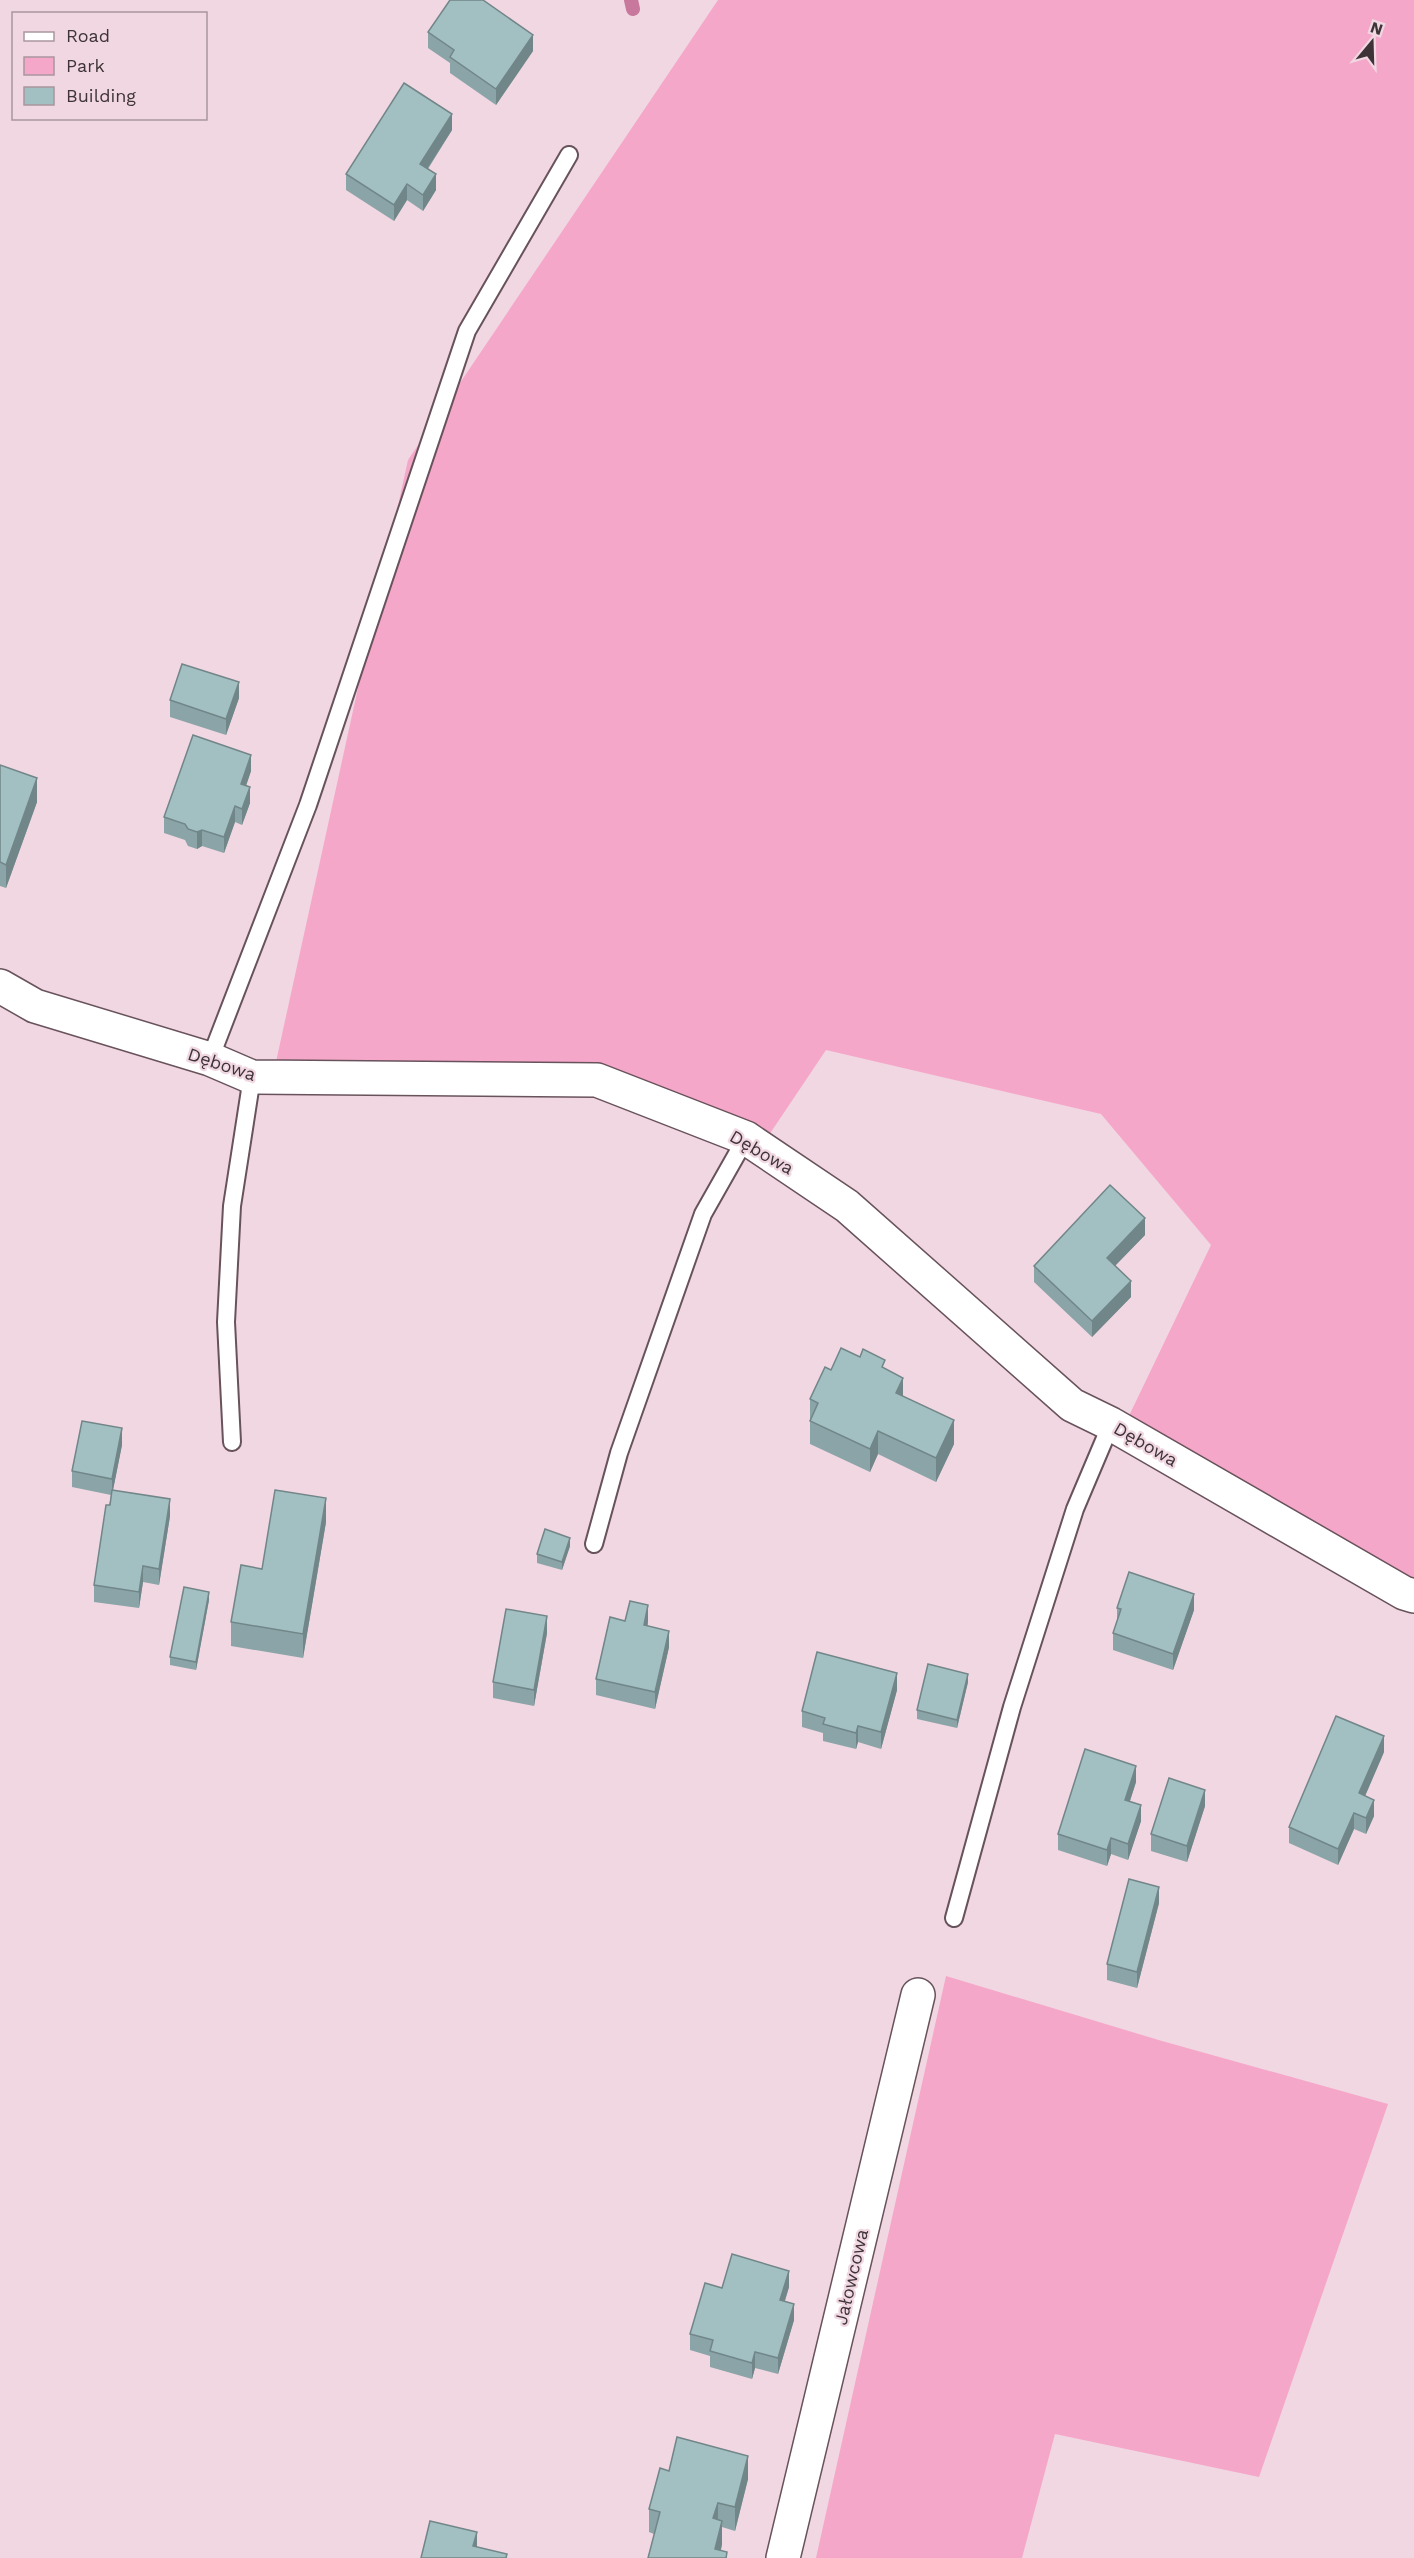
<svg xmlns="http://www.w3.org/2000/svg" width="1414" height="2558" font-family="'Work Sans',sans-serif">
<style>
.green{fill:#f5a7c9}
.lines{fill:none;stroke-linecap:round;stroke-linejoin:round}
.stream{stroke:#c8789c;stroke-width:14}
.lane-casing{stroke:#68525b;stroke-width:20}
.street-casing{stroke:#68525b;stroke-width:36}
.lane{stroke:#fff;stroke-width:16}
.street{stroke:#fff;stroke-width:33}
.wall{fill:#8ba4a7}
.shaded-wall{fill:#718688}
.building{fill:#a2bfc2;stroke:#718688;stroke-width:1.5}
.labels{text-anchor:middle;dominant-baseline:central;stroke-width:4.5;stroke-linejoin:round;paint-order:stroke}
.street-label{font-size:18px;fill:#3e3438;stroke:#f1d7e2}
</style>
<rect width="100%" height="100%" fill="#f1d7e2"/>
<g class="green">
<polygon points="718,0 1414,0 1414,1583 1127,1420 1211,1245 1101,1114 826,1050 769,1135 600,1065 274,1071 408,460"/>
<polygon points="946,1976 1162,2041 1388,2104 1259,2477 1055,2434 1022,2558 816,2558"/>
</g>
<g class="lines">
<polyline class="stream" points="631,0 633,9"/>
<g class="lane-casing">
<g id="lane">
<polyline points="210,1059 308,805 467,331 569,155"/>
<polyline points="232,1442 226,1322 232,1206 252,1077"/>
<polyline points="594,1544 619,1453 703,1214 746,1138"/>
<polyline points="954,1918 1012,1707 1075,1509 1111,1424"/>
</g>
</g>
<g class="street-casing">
<g id="street">
<polyline points="0,986 35,1006 210,1059 252,1077 597,1080 746,1138 847,1206 1072,1405 1111,1424 1404,1593 1414,1596"/>
<polyline points="783,2558 918,1995"/>
</g>
</g>
<use href="#lane" class="lane"/>
<use href="#street" class="street"/>
</g>
<g class="wall">
<polygon points="428,32 533,51 496,105 450,73 450,63 428,48"/>
<polygon points="452,130 428,169 436,190 423,211 407,200 394,221 346,190 346,174"/>
<polygon points="239,698 226,735 170,717 170,700"/>
<polygon points="0,765 37,802 6,888 0,886"/>
<polygon points="251,771 246,786 250,803 242,825 235,822 224,853 202,846 197,849 188,846 185,840 164,833 164,817"/>
<polygon points="1145,1235 1115,1266 1131,1297 1092,1337 1034,1282 1034,1266"/>
<polygon points="885,1369 903,1396 954,1444 936,1482 878,1454 870,1472 810,1444 810,1399"/>
<polygon points="122,1445 113,1490 170,1516 159,1585 143,1582 139,1608 94,1602 94,1585 111,1495 72,1487 72,1471"/>
<polygon points="326,1522 303,1658 231,1646 231,1622 262,1569"/>
<polygon points="570,1546 562,1570 537,1563 537,1554"/>
<polygon points="209,1600 196,1670 170,1665 170,1657"/>
<polygon points="1117,1608 1194,1610 1173,1670 1113,1650 1113,1633 1117,1621"/>
<polygon points="625,1621 648,1621 648,1626 669,1647 655,1709 596,1695 596,1679"/>
<polygon points="547,1633 534,1706 493,1698 493,1682"/>
<polygon points="968,1682 957,1728 917,1719 917,1710"/>
<polygon points="897,1690 881,1749 858,1742 856,1749 823,1741 823,1733 802,1727 802,1711"/>
<polygon points="1384,1752 1365,1796 1374,1816 1366,1834 1354,1829 1338,1865 1289,1843 1289,1827"/>
<polygon points="1136,1782 1130,1801 1141,1821 1128,1860 1111,1854 1107,1866 1058,1850 1058,1834"/>
<polygon points="1205,1806 1187,1862 1151,1851 1151,1834"/>
<polygon points="1159,1903 1137,1988 1107,1980 1107,1964"/>
<polygon points="789,2287 785,2301 794,2320 778,2374 755,2368 752,2379 710,2367 710,2356 690,2350 690,2334 722,2288"/>
<polygon points="669,2471 748,2479 735,2531 722,2527 722,2544 721,2550 727,2558 648,2558 654,2534 649,2532 649,2509"/>
</g>
<g class="shaded-wall">
<polygon points="533,35 533,51 496,105 496,89"/>
<polygon points="452,114 452,130 420,180 420,164"/>
<polygon points="436,174 436,190 423,211 423,195"/>
<polygon points="407,184 407,200 394,221 394,205"/>
<polygon points="239,682 239,698 226,735 226,719"/>
<polygon points="251,755 251,771 241,800 241,784"/>
<polygon points="37,778 37,802 6,888 6,865"/>
<polygon points="250,787 250,803 242,825 242,809"/>
<polygon points="235,806 235,822 224,853 224,837"/>
<polygon points="202,830 202,846 197,849 197,832"/>
<polygon points="1145,1218 1145,1235 1107,1274 1107,1258"/>
<polygon points="1131,1281 1131,1297 1092,1337 1092,1321"/>
<polygon points="903,1378 903,1401 896,1393"/>
<polygon points="954,1420 954,1444 936,1482 936,1458"/>
<polygon points="122,1428 122,1445 112,1495 112,1479"/>
<polygon points="878,1431 878,1454 870,1472 870,1449"/>
<polygon points="326,1498 326,1522 303,1658 303,1634"/>
<polygon points="170,1499 170,1516 159,1585 159,1569"/>
<polygon points="570,1538 570,1546 562,1570 562,1562"/>
<polygon points="143,1566 143,1582 139,1608 139,1592"/>
<polygon points="209,1592 209,1600 196,1670 196,1662"/>
<polygon points="1194,1594 1194,1610 1173,1670 1173,1654"/>
<polygon points="648,1605 648,1621 644,1641 644,1625"/>
<polygon points="547,1616 547,1633 534,1706 534,1690"/>
<polygon points="669,1631 669,1647 655,1709 655,1692"/>
<polygon points="897,1673 897,1690 881,1749 881,1732"/>
<polygon points="968,1674 968,1682 957,1728 957,1720"/>
<polygon points="858,1726 858,1742 856,1749 856,1733"/>
<polygon points="1384,1736 1384,1752 1359,1810 1359,1793"/>
<polygon points="1136,1766 1136,1782 1125,1816 1125,1800"/>
<polygon points="1205,1790 1205,1806 1187,1862 1187,1846"/>
<polygon points="1374,1800 1374,1816 1366,1834 1366,1818"/>
<polygon points="1141,1805 1141,1821 1128,1860 1128,1844"/>
<polygon points="1354,1813 1354,1829 1338,1865 1338,1849"/>
<polygon points="1111,1838 1111,1854 1107,1866 1107,1850"/>
<polygon points="1159,1887 1159,1903 1137,1988 1137,1972"/>
<polygon points="789,2271 789,2287 780,2316 780,2300"/>
<polygon points="794,2304 794,2320 778,2374 778,2358"/>
<polygon points="755,2352 755,2368 752,2379 752,2363"/>
<polygon points="748,2456 748,2479 735,2531 735,2507"/>
<polygon points="718,2503 718,2526 713,2518"/>
<polygon points="722,2521 722,2544 719,2558 715,2549"/>
<polygon points="477,2532 477,2548 473,2546"/>
</g>
<g class="building">
<polygon points="450,0 483,0 533,35 496,89 450,57 454,50 428,32"/>
<polygon points="404,83 452,114 420,164 436,174 423,195 407,184 394,205 346,174"/>
<polygon points="182,664 239,682 226,719 170,700"/>
<polygon points="193,735 251,755 241,784 250,787 242,809 235,806 224,837 202,830 197,832 188,829 185,824 164,817"/>
<polygon points="0,765 37,778 6,865 0,862"/>
<polygon points="1110,1185 1145,1218 1107,1258 1131,1281 1092,1321 1034,1266"/>
<polygon points="841,1348 860,1357 863,1349 885,1360 882,1367 903,1378 896,1393 954,1420 936,1458 878,1431 870,1449 810,1421 818,1403 810,1399 825,1367 831,1370"/>
<polygon points="82,1421 122,1428 112,1479 72,1471"/>
<polygon points="112,1490 170,1499 159,1569 143,1566 139,1592 94,1585 106,1505 110,1505"/>
<polygon points="275,1490 326,1498 303,1634 231,1622 241,1565 262,1569"/>
<polygon points="545,1529 570,1538 562,1562 537,1554"/>
<polygon points="1129,1572 1194,1594 1173,1654 1113,1633 1121,1609 1117,1608"/>
<polygon points="184,1587 209,1592 196,1662 170,1657"/>
<polygon points="630,1601 648,1605 644,1625 669,1631 655,1692 596,1679 610,1617 625,1621"/>
<polygon points="506,1609 547,1616 534,1690 493,1682"/>
<polygon points="817,1652 897,1673 881,1732 858,1726 856,1733 823,1724 825,1718 802,1711"/>
<polygon points="928,1664 968,1674 957,1720 917,1710"/>
<polygon points="1336,1716 1384,1736 1359,1793 1374,1800 1366,1818 1354,1813 1338,1849 1289,1827"/>
<polygon points="1085,1749 1136,1766 1125,1800 1141,1805 1128,1844 1111,1838 1107,1850 1058,1834"/>
<polygon points="1169,1778 1205,1790 1187,1846 1151,1834"/>
<polygon points="1129,1879 1159,1887 1137,1972 1107,1964"/>
<polygon points="732,2254 789,2271 780,2300 794,2304 778,2358 755,2352 752,2363 710,2351 713,2340 690,2334 705,2283 722,2288"/>
<polygon points="677,2437 748,2456 735,2507 718,2503 713,2518 722,2521 715,2549 727,2552 726,2558 648,2558 660,2512 649,2509 660,2468 669,2471"/>
<polygon points="430,2521 477,2532 473,2546 507,2554 506,2558 421,2558"/>
</g>
<g class="labels">
<g class="street-label">
<text transform="translate(222 1064) rotate(18)">Dębowa</text>
<text transform="translate(762 1152) rotate(30)">Dębowa</text>
<text transform="translate(1146 1444) rotate(30)">Dębowa</text>
<text transform="translate(851 2277) rotate(-77)">Jałowcowa</text>
</g>
</g>
<rect x="12" y="12" width="195" height="108" fill="#f1d7e2" stroke="#a9969e" stroke-width="1.5"/>
<rect x="24" y="32" width="30" height="9" fill="#ffffff" stroke="#a9969e" stroke-width="1.5"/>
<text x="66" y="42" font-size="18" fill="#3e3438">Road</text>
<rect x="24" y="57" width="30" height="18" fill="#f5a7c9" stroke="#a9969e" stroke-width="1.5"/>
<text x="66" y="72" font-size="18" fill="#3e3438">Park</text>
<rect x="24" y="87" width="30" height="18" fill="#a2bfc2" stroke="#a9969e" stroke-width="1.5"/>
<text x="66" y="102" font-size="18" fill="#3e3438">Building</text>
<g transform="translate(1372 42) rotate(19)" stroke="#f1d7e2" stroke-width="4.5" paint-order="stroke">
<path d="M0-4.5L10 22L0 15L-10 22Z" fill="#3e3438"/>
<text y="-9" font-size="16" font-weight="bold" text-anchor="middle" fill="#3e3438">N</text>
</g>
</svg>
